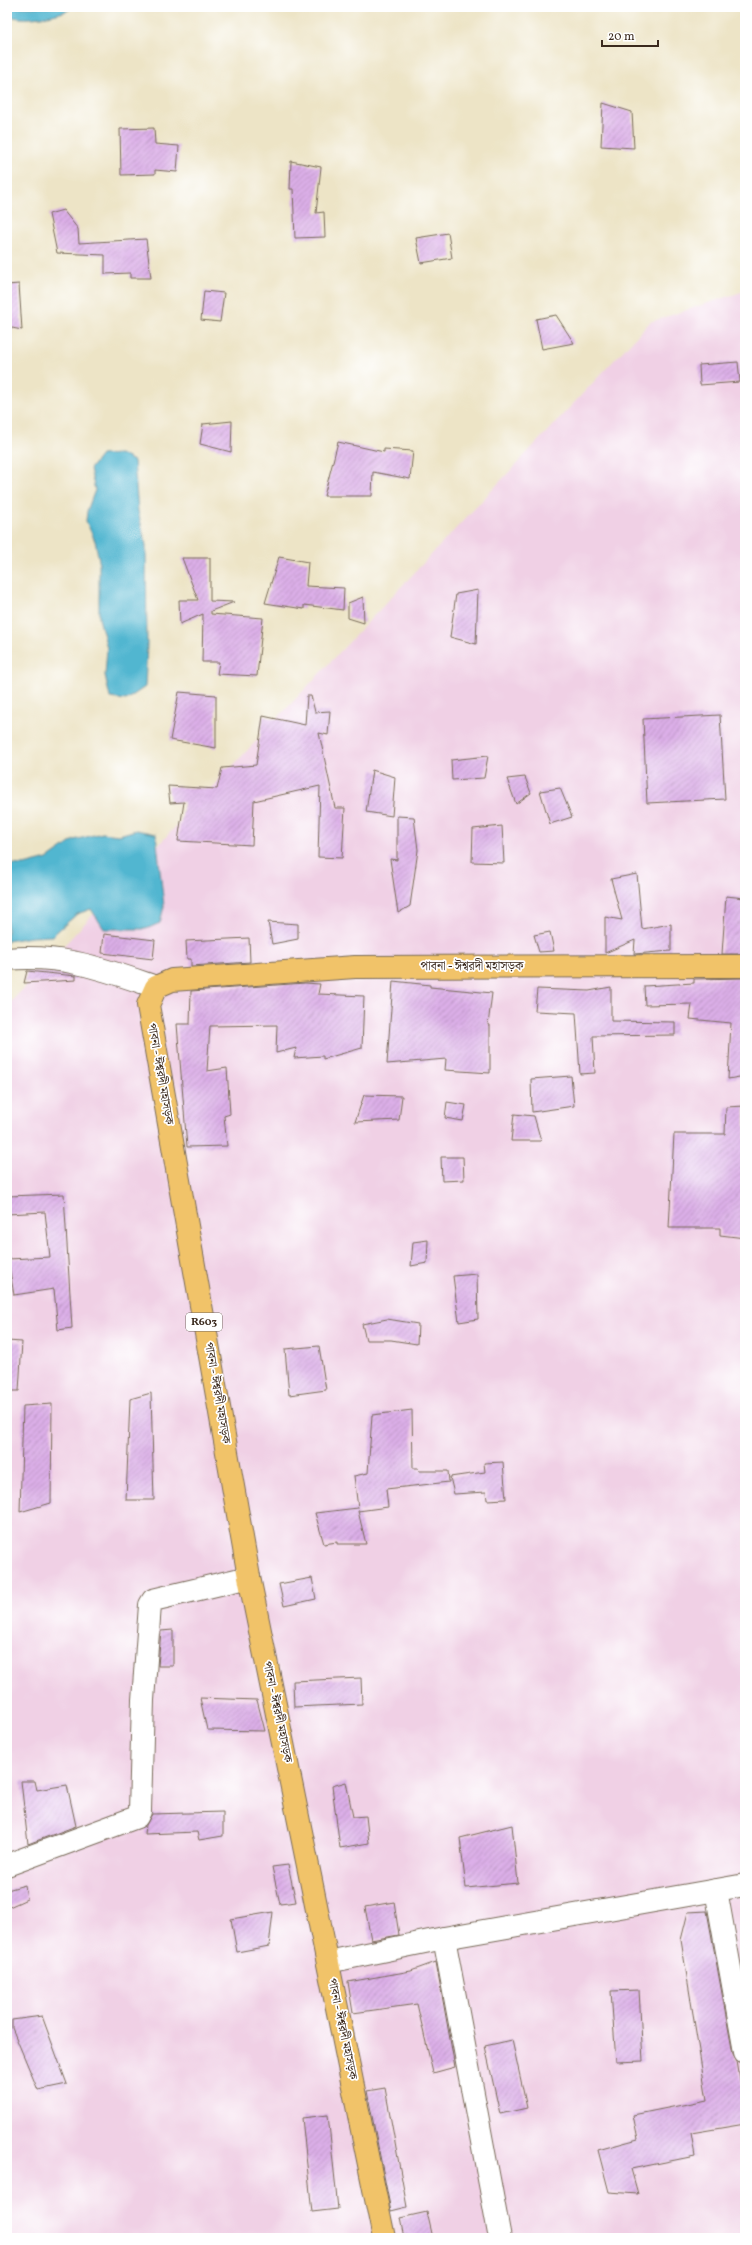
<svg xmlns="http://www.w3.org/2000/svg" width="752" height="2245" font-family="Vollkorn,'Noto Serif Bengali',serif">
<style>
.built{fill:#f0d0e5}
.water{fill:#51b6d0;stroke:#467077}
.building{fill:url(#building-hatch)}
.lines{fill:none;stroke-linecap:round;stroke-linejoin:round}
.street-casing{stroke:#796b59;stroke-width:24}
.primary-casing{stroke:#796b59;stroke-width:24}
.street{stroke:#fff;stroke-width:22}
.primary{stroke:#f1c369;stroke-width:22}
.labels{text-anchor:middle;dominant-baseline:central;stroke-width:3.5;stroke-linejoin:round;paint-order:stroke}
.shield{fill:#fff;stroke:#766a62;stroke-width:1}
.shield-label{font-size:11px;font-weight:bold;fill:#3b2a1e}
.street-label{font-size:12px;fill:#3b2a1e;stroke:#fff}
</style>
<defs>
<pattern id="building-hatch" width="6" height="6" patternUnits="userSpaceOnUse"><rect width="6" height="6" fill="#dcafe8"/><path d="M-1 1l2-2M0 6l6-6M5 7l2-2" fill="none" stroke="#b48fbb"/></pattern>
</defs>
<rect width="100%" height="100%" fill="#fff"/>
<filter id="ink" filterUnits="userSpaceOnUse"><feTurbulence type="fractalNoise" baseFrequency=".025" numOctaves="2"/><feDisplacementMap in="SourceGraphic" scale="8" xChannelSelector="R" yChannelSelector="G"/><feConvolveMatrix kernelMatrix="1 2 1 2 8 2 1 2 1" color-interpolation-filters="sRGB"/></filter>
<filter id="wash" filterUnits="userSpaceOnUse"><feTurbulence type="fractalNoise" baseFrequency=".012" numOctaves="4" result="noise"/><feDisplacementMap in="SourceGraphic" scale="16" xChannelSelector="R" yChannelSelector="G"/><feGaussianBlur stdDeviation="0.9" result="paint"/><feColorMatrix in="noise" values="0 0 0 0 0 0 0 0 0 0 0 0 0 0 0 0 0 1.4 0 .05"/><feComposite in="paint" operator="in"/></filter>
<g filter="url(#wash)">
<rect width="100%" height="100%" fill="#ede4c6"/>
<polygon class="built" points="745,291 745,2238 7,2238 7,1006 650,322"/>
<g class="water">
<path d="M7,7H69V10C55,16 21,22 7,15Z"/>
<polygon points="120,454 134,461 138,511 146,545 147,645 145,687 126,700 110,698 105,675 107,648 99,618 99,560 95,541 86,521 87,511 95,490 90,469 101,455"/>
<polygon points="136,830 156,834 164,906 160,923 146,929 104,929 91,909 77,914 52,936 32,937 7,941 7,864 24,865 47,859 74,840 102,833 119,835"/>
</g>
<g id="blocks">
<g class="building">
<polygon points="603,103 632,112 634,148 601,146"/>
<polygon points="154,128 155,144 179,146 177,172 155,170 155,174 121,175 120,129"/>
<polygon points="291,161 321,167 316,213 324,212 325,237 295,238 293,189 290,189"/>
<polygon points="63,210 78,229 79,243 146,239 151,278 130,278 130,273 105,274 105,255 57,253 49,214"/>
<polygon points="448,233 452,258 421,263 416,238"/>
<polygon points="19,284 22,330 7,327 7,285"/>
<polygon points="204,291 224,293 220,322 201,320"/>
<polygon points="556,315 574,343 542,349 536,319"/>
<polygon points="738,362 740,382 700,385 699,365"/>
<polygon points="232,421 231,452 200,444 203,424"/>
<polygon points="338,442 384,452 384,449 413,451 410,479 373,472 372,496 324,496"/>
<polygon points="279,557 308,562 306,586 344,588 343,610 304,605 304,609 265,603"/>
<polygon points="182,558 210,558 210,601 234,602 211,611 211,614 263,618 257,676 217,674 219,662 202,662 203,614 180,624 179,600 198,600"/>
<polygon points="478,590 476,644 450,637 456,594"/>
<polygon points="363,597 364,623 348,618 348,603"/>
<polygon points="179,692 216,695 216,748 170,740"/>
<polygon points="307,696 311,696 315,712 330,711 328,735 319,733 335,808 345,808 342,858 318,857 320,786 254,801 252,845 178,841 184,802 170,803 168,786 217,789 222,768 256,765 263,716 305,725"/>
<polygon points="720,715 725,799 647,803 643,719"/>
<polygon points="488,756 484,778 452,780 451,760"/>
<polygon points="372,770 395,777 392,816 366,812"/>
<polygon points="525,777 531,793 516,804 507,779"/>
<polygon points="560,788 572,817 550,824 540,791"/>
<polygon points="397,816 414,817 418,850 410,906 398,913 390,859 397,860"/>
<polygon points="502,826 504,863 472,862 473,829"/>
<polygon points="637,874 642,929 671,924 671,951 634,954 635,940 605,953 605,917 622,920 611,879"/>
<polygon points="726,896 745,898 745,954 722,954"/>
<polygon points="268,922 298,924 298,939 272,944"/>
<polygon points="550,932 554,951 539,952 534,935"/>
<polygon points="104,934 155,940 153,959 102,953"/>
<polygon points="249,938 250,962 191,966 191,959 187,959 186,941"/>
<polygon points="27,971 76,976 76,980 24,983"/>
<polygon points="745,978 745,1076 728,1079 731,1023 690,1019 692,1004 645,1005 644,986 694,983 694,979"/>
<polygon points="393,981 430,985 430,987 492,993 488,1025 490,1025 490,1073 445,1070 446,1059 387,1064"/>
<polygon points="305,983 320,984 318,994 364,996 362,1048 323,1059 323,1056 294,1058 296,1048 276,1053 277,1025 210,1026 207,1071 227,1068 230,1114 224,1116 227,1146 187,1147 177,1024 190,1024 191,991"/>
<polygon points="611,987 611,1021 675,1022 675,1035 593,1036 595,1073 580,1074 576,1013 535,1011 537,989 589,991"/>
<polygon points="571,1076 574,1106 532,1112 531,1079"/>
<polygon points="364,1095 402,1096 399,1120 355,1122"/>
<polygon points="447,1102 466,1105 463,1121 445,1118"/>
<polygon points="745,1106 745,1238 720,1235 720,1228 669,1228 674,1134 725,1134 726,1107"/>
<polygon points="514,1114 534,1116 541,1141 511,1141"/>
<polygon points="441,1157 463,1157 464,1180 442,1181"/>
<polygon points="64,1194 72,1328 58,1330 54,1289 14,1295 8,1259 50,1257 45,1212 7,1214 7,1196"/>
<polygon points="428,1240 427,1263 411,1266 413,1242"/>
<polygon points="477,1274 478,1319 459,1322 453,1276"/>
<polygon points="387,1319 418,1324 417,1344 391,1340 366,1340 362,1324"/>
<polygon points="7,1341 22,1342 19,1391 7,1391"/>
<polygon points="319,1346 326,1390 289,1395 285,1349"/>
<polygon points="151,1393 154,1500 126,1500 130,1399"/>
<polygon points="52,1404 51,1503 20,1512 23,1406"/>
<polygon points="412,1410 413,1468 418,1468 419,1471 448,1471 449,1482 386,1489 388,1507 358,1511 366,1544 337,1544 337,1542 324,1544 315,1513 358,1508 354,1476 368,1473 372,1415"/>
<polygon points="503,1462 506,1499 487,1500 486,1492 454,1494 450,1477 485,1472 484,1463"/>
<polygon points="312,1578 316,1599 284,1606 279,1584"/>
<polygon points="173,1630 173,1666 158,1666 161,1631"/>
<polygon points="361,1678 362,1704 294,1707 293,1681"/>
<polygon points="200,1698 257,1700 265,1731 207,1730"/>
<polygon points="21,1781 35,1781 37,1790 67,1785 76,1826 28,1844"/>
<polygon points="346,1782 353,1817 366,1816 369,1843 340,1848 332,1786"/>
<polygon points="223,1812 223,1836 199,1840 197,1832 145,1834 146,1825 152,1814"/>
<polygon points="512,1825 518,1883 466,1888 460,1838"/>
<polygon points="288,1865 296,1902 280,1904 272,1867"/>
<polygon points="25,1885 27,1899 7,1908 7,1890"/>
<polygon points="394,1902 399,1935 371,1940 365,1907"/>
<polygon points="707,1911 733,2054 737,2061 745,2110 745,2124 691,2133 695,2156 631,2169 638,2194 609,2192 598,2150 638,2139 633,2115 707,2100 681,1940 688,1912"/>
<polygon points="273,1912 269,1946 237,1952 231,1919"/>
<polygon points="436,1962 455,2067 433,2073 417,2004 353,2013 348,1982 411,1971"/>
<polygon points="639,1990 643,2061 616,2062 611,1991"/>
<polygon points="42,2016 67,2084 38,2090 12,2028 12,2020"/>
<polygon points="512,2040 527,2108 500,2114 485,2046"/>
<polygon points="385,2088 407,2207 391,2211 367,2091"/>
<polygon points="328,2115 338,2209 312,2212 302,2118"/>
<polygon points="427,2212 433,2238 404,2238 400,2218"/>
</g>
</g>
</g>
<g filter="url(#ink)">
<use href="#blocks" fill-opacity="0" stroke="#796b59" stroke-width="1"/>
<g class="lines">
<g class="street-casing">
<g id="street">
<path d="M7,959C64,954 103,969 156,987"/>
<polyline points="7,1865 137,1817 140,1811 143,1700 150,1605 153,1600 249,1577"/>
<polyline points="716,1890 745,2052"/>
<polyline points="444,1938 500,2238"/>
<polyline points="328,1962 444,1938 745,1885"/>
</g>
</g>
<g class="primary-casing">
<polyline id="primary" points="384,2238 249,1577 148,1005 156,987 172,980 355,967 745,966"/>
</g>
<use href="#street" class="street"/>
<use href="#primary" class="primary"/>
</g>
</g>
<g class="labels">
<rect class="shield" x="186" y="1313" width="36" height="18" rx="3"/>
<g class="shield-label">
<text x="204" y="1322">R603</text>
</g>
<g class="street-label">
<text x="472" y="967">পাবনা - ঈশ্বরদী মহাসড়ক</text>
<text transform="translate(160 1074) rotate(80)">পাবনা - ঈশ্বরদী মহাসড়ক</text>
<text transform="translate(217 1393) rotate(80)">পাবনা - ঈশ্বরদী মহাসড়ক</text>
<text transform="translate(277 1712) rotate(78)">পাবনা - ঈশ্বরদী মহাসড়ক</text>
<text transform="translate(342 2029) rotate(78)">পাবনা - ঈশ্বরদী মহাসড়ক</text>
</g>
</g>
<rect width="752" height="2245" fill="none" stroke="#fff" stroke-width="24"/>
<path d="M602 40v6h56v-6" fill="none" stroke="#3b2a1e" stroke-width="2"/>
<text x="608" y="40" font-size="12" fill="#3b2a1e" stroke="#ffffff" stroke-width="3" paint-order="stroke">20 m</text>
</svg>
